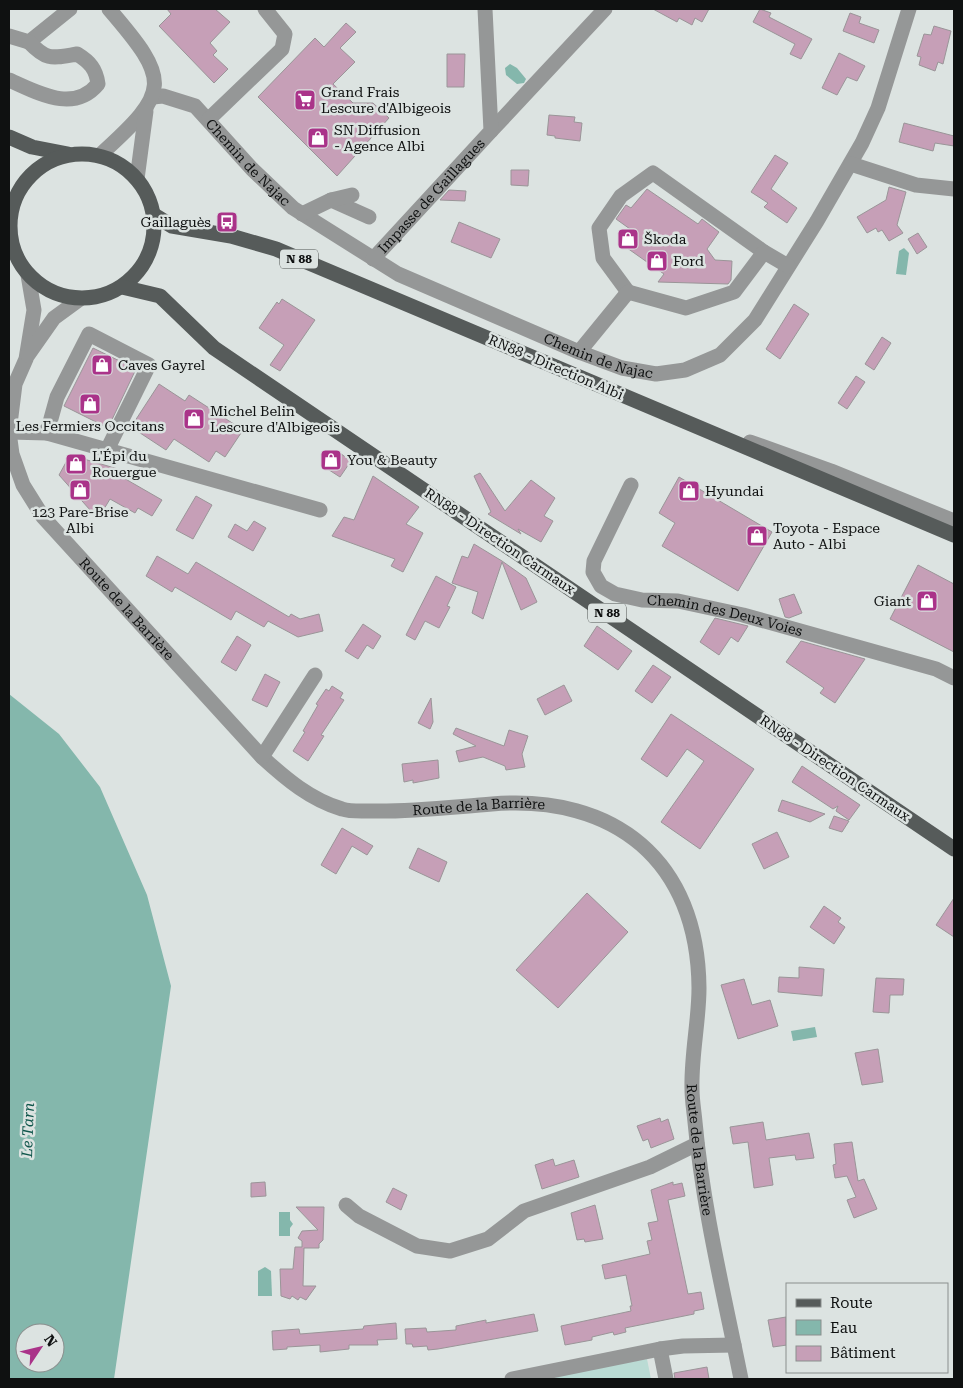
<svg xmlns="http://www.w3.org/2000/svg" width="963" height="1388" font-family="'Roboto Serif',serif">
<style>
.green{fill:#badbd4}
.water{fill:#84b7ac;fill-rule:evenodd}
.building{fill:#c69fb7;stroke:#9a9598}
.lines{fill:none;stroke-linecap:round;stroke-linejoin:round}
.minor{stroke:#959797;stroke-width:15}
.major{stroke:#565b5a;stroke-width:15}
.labels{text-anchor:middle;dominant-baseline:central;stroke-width:5;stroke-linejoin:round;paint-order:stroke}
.shield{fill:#dce3e1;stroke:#4c504f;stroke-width:1}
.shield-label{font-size:12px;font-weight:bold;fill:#0f1111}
.poi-label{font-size:14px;fill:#0f1111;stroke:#dce3e1;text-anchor:start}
.street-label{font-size:14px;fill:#0f1111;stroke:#dce3e1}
.water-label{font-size:15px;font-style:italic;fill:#0f564b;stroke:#dce3e1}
</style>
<rect width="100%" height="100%" fill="#dce3e1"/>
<polygon class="green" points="647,1359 651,1379 537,1379"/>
<g class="water">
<polygon points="510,64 517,68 526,79 524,83 517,84 506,75 505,68"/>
<polygon points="904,248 909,253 906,275 896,274 899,251"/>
<path d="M9,694L59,734L100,787L147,895L171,986L114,1379H9ZM25,1333H55V1363H25Z"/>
<polygon points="815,1027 817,1037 793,1041 791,1031"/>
<polygon points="279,1212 290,1212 290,1220 293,1224 290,1228 290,1236 279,1236"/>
<polygon points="265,1267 271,1271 272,1296 258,1296 258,1271"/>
</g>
<g class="building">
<polygon points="167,9 215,9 230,22 210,43 217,51 213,55 228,69 214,83 159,26 171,14"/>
<polygon points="653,9 709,9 702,22 695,18 692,25 679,18 677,22"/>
<polygon points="760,9 771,13 769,17 812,39 801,59 790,54 795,44 753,22"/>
<polygon points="850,13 861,17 859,23 879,30 874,43 843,31"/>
<polygon points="346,23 356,32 340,48 355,62 333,84 353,103 373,103 389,118 337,176 258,97 315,38 324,47"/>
<polygon points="934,26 951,31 943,64 938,62 935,71 919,65 921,57 917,56 924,34 931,35"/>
<polygon points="839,53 865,66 857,81 847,77 837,95 822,88"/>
<polygon points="447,54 465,54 464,87 447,87"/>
<polygon points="549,115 575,117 574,122 582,123 580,141 555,138 555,136 547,135"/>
<polygon points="904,123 954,136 954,146 935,143 933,151 899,142"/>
<polygon points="775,155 788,163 771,189 797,208 787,223 764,207 768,203 751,192"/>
<polygon points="511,170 529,170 528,186 511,185"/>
<polygon points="889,187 906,192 897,225 903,233 889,241 882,230 878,232 876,228 867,233 857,217 886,200"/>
<polygon points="647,189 698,224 702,219 719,232 707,249 715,260 732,261 731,280 728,284 658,282 664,274 620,243 630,229 616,219 626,205 631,208"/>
<polygon points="449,190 466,191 465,201 440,200"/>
<polygon points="459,222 500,239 491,258 451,242"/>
<polygon points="918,233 927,247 917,254 908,239"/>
<polygon points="282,299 315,320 280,371 270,365 284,345 259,328 277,302 279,304"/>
<polygon points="794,304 809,314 780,359 766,349"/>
<polygon points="882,337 891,343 874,370 865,364"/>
<polygon points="93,348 136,369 108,428 64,406"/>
<polygon points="856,376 865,382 847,409 838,403"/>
<polygon points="159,384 185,401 189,395 243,430 225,457 216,451 209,462 174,439 166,450 131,427"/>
<polygon points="337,451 351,461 340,477 326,468"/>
<polygon points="70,455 125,471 122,477 162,500 152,516 138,508 135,513 110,499 98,519 59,475"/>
<polygon points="480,473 505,511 531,480 555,498 544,516 553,521 541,542 518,529 521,534 488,514 491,512 474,476"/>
<polygon points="373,476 419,507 406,524 423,533 403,572 391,566 395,559 332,536 344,517 354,520"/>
<polygon points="679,477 772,532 738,591 662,546 675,523 659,513"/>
<polygon points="196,496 212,505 193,539 176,530"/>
<polygon points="254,521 266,528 253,551 228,537 235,524 247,531"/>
<polygon points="474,544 502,561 526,578 537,602 521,610 502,562 483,619 472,613 478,592 452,583 462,556 468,558"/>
<polygon points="157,556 188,574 196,562 289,617 291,614 300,619 319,614 323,631 298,637 268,621 264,627 236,611 231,620 175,587 172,592 146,576"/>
<polygon points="918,565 954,584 954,652 890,619"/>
<polygon points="436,576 456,587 447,606 450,607 439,628 425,621 415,640 406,635"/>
<polygon points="794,594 802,613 789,618 785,617 779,599"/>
<polygon points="715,618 748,626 738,642 731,637 719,655 700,642"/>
<polygon points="363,624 381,636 373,649 367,645 358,659 345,651"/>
<polygon points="597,626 632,651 618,670 584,646"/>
<polygon points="237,636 251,645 236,671 221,662"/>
<polygon points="801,641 865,659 835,703 820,693 824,688 786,662"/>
<polygon points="653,665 671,677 652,703 635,691"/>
<polygon points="265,674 280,682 267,707 252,700"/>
<polygon points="564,685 572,701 545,715 537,699"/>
<polygon points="332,686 343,693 340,698 344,700 321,735 324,736 308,761 293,751 305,732 303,731 318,705 316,704 326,689 329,691"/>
<polygon points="431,698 433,722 430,729 418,723"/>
<polygon points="671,714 754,769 700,849 661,822 704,761 687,749 667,777 641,759"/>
<polygon points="456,728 504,746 509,730 528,736 522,754 525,767 506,770 505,766 483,757 459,762 456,751 476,746 453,734"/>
<polygon points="438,760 439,778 413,783 413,780 404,782 402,764"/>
<polygon points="802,766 860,805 849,820 836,811 838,806 833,809 792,782"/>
<polygon points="782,800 825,814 810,822 778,811"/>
<polygon points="834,816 849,821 842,832 829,828"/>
<polygon points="342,828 373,846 367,855 352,846 336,874 321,865"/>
<polygon points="777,832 789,857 764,869 752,844"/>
<polygon points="418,848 447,862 439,882 409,868"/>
<polygon points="587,893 628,932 558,1008 516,970"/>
<polygon points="954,898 954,937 936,925"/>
<polygon points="824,906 841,918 838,922 845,927 834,944 810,927"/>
<polygon points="799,967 824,969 822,996 778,992 779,977 799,978"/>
<polygon points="876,978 904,979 903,995 890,995 889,1013 873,1012"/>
<polygon points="744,979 752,1005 770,1000 778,1026 738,1039 721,985"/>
<polygon points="878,1049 883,1082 862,1085 855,1053"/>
<polygon points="660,1118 661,1122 668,1119 674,1139 651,1148 648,1139 643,1141 637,1126"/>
<polygon points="763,1122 766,1140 809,1133 814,1158 796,1160 795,1155 769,1158 773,1185 754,1188 748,1142 733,1144 730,1127"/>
<polygon points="852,1142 858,1181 864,1179 877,1209 854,1218 847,1200 856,1197 847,1176 835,1178 833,1165 836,1164 834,1144"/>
<polygon points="553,1159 555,1166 574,1160 579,1177 542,1189 535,1165"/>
<polygon points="265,1182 266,1196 251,1197 251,1183"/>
<polygon points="673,1182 673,1185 682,1183 685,1196 668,1200 688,1294 701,1292 704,1309 694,1311 694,1314 625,1328 626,1332 614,1335 613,1332 592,1337 592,1340 565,1345 561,1326 631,1311 630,1306 632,1306 626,1275 605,1279 602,1265 650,1254 647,1241 652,1240 648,1223 658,1221 651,1190"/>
<polygon points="393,1188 407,1195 401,1210 386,1202"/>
<polygon points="595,1205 603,1239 585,1242 584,1239 577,1240 571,1213"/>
<polygon points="296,1207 324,1207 323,1240 319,1244 319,1248 304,1248 303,1286 316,1286 306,1300 300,1297 298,1300 292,1296 290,1299 281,1296 280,1269 293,1269 295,1247 302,1247 302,1241 298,1238 302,1231 318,1230"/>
<polygon points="534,1314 538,1331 438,1349 428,1350 427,1346 413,1347 412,1344 406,1344 405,1329 426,1328 427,1332 456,1330 456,1326 486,1320 486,1323"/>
<polygon points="786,1317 787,1345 773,1347 768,1320"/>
<polygon points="396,1323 397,1339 377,1340 378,1345 349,1345 349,1349 320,1352 320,1345 287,1347 287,1349 273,1350 272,1331 299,1329 300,1334 363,1329 364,1326"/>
<polygon points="707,1367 709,1379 675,1379 674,1373"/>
</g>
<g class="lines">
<g class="minor">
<polyline points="9,36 29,42 70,9"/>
<path d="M9,80C37,92 73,114 98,84C96,69 90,62 77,54C52,58 47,61 29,42"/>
<path id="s1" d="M153,97L163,96L195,106L252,169L293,208L398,274L579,352L622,368L656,374L685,370L720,355L755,320L817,221L862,143L878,108L909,9"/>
<polyline points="209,119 282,49 285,34 265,9"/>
<polyline points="491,131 605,9"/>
<path d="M100,155C171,91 171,81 109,9"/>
<polyline points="851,164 916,185 954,189"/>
<polyline points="137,179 146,111"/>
<polyline points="331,200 369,217"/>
<polyline points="302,214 331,200 352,195"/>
<path id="s2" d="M373,259L491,131L485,9"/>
<path id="s3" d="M28,275L34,310L26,359L15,384L9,432L12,454L23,485L43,517L262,757C286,779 311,800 342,809C351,812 362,811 371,811C411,812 452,807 492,804C615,794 698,861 699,988C699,1021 691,1055 692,1089C692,1100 694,1111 695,1122C703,1209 724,1294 741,1379"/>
<polyline points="628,292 603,258 599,228 621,196 653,173 764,252"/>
<polyline points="579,352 628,292 686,308 734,292 764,252 788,266"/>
<polyline points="28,355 54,318 80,299"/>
<polyline points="9,432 47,433 320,510"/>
<polyline points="47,433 57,397 89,334 149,365 107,450"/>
<polyline points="750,442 831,471 954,521"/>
<path id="s4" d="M631,485L594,561L593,572L601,586L615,594L642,600L678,601L743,615L936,669L954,678"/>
<polyline points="262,757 315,675"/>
<polyline points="346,1205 359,1216 417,1246 450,1251 488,1239 524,1211 650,1167 697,1144"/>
<polyline points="660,1349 666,1379"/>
<polyline points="512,1379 660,1349 683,1346 734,1345"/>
</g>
<g class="major">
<polyline points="9,137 32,147 68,154"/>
<circle cx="82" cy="226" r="72"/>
<polyline points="154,215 172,226 231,236 276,249 954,535"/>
<polyline points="122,287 160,296 214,348 954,849"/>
</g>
</g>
<defs>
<g id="supermarket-square" transform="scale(1.125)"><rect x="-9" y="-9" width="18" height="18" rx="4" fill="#aa3389" stroke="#dce3e1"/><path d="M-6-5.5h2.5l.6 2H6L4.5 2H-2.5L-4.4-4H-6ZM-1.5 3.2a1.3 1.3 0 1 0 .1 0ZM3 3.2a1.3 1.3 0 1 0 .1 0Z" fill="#fff"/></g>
<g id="shop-square" transform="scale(1.125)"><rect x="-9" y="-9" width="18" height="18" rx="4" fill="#aa3389" stroke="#dce3e1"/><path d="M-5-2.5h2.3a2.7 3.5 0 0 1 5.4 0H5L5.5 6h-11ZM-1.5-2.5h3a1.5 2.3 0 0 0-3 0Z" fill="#fff"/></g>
<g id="bus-square" transform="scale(1.125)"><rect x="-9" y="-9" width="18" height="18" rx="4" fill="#aa3389" stroke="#dce3e1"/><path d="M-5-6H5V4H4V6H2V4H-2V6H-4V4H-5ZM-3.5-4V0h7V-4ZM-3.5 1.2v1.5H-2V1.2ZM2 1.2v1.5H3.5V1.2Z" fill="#fff"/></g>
</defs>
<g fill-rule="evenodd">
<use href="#supermarket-square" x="305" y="100"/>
<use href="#shop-square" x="318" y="138"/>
<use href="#bus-square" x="227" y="222"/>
<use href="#shop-square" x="628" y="239"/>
<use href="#shop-square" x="657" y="261"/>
<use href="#shop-square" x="102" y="365"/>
<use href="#shop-square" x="90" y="404"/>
<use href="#shop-square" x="194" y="419"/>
<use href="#shop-square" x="331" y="460"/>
<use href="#shop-square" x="76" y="464"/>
<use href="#shop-square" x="80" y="490"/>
<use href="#shop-square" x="689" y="491"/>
<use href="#shop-square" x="757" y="536"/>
<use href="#shop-square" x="927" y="601"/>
</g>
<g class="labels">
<g class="shield">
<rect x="280" y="249.5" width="38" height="19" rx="4"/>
<rect x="588" y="603.5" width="38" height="19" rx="4"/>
</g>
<g class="shield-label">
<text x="299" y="259">N 88</text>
<text x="607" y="613">N 88</text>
</g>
<g class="poi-label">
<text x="321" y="92">Grand Frais<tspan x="321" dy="16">Lescure d'Albigeois</tspan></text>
<text x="334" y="130">SN Diffusion<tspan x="334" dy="16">- Agence Albi</tspan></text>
<text x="211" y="222" text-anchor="end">Gaillaguès</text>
<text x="644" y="239">Škoda</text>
<text x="673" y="261">Ford</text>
<text x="118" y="365">Caves Gayrel</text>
<text x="210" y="411">Michel Belin<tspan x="210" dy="16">Lescure d'Albigeois</tspan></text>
<text x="90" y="426" text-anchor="middle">Les Fermiers Occitans</text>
<text x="92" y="456">L'Épi du<tspan x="92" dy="16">Rouergue</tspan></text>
<text x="347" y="460">You &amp; Beauty</text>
<text x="705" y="491">Hyundai</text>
<text x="80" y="512" text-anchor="middle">123 Pare-Brise<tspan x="80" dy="16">Albi</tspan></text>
<text x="773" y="528">Toyota - Espace<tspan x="773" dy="16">Auto - Albi</tspan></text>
<text x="911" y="601" text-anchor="end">Giant</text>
</g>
<g class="street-label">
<text stroke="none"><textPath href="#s1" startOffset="121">Chemin de Najac</textPath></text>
<text stroke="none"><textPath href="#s2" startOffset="86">Impasse de Gaillagues</textPath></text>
<text stroke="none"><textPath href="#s1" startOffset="526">Chemin de Najac</textPath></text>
<text transform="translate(556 367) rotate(23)">RN88 - Direction Albi</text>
<text transform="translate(500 541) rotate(34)">RN88 - Direction Carmaux</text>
<text stroke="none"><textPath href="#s3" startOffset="378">Route de la Barrière</textPath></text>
<text stroke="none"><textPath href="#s4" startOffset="240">Chemin des Deux Voies</textPath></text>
<text transform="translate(835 768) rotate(34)">RN88 - Direction Carmaux</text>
<text stroke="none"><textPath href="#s3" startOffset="812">Route de la Barrière</textPath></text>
<text stroke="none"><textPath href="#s3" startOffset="1306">Route de la Barrière</textPath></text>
</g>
<g class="water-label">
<text transform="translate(28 1130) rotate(-88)">Le Tarn</text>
</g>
</g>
<rect width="963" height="1388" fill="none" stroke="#0f1111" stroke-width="20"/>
<rect x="786" y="1283" width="162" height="90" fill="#dce3e1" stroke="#8a8f8e"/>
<rect x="796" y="1299" width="25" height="8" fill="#565b5a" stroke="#8a8f8e"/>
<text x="830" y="1308" font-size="15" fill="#0f1111">Route</text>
<rect x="796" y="1320" width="25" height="15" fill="#84b7ac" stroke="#8a8f8e"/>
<text x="830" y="1333" font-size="15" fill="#0f1111">Eau</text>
<rect x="796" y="1346" width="25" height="15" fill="#c69fb7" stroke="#8a8f8e"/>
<text x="830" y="1358" font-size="15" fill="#0f1111">Bâtiment</text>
<g transform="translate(40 1348) rotate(55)"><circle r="24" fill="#dce3e1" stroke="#8a8f8e"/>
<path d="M0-4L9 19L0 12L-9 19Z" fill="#aa3389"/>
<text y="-8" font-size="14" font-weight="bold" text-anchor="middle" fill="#0f1111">N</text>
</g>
</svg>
